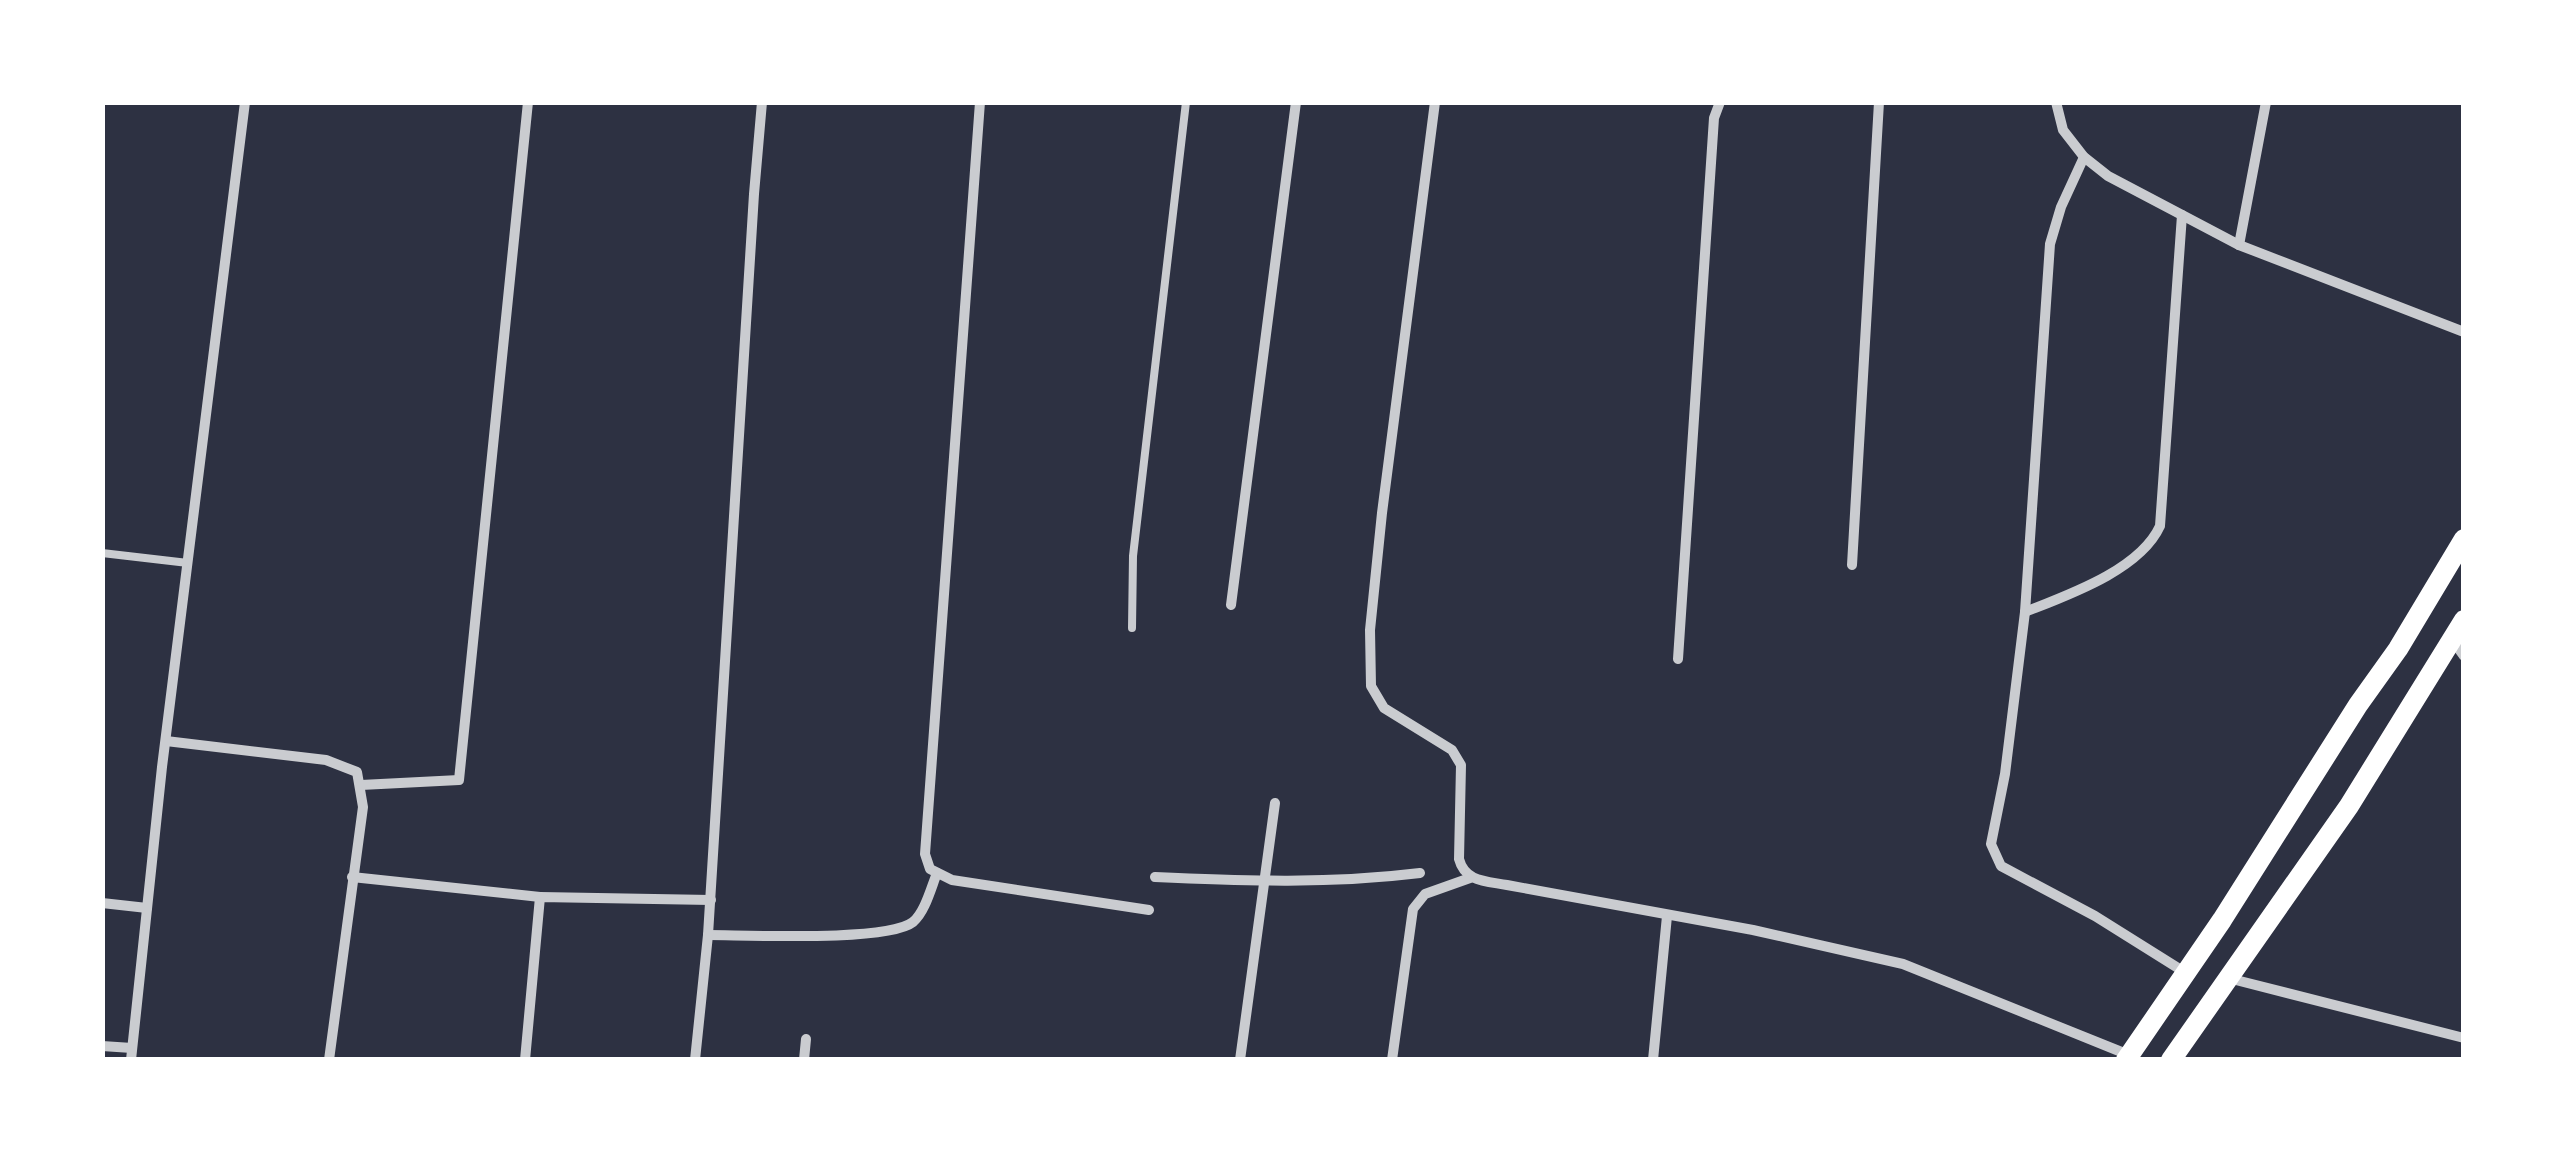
<svg xmlns="http://www.w3.org/2000/svg" width="2566" height="1162" font-family="'Asap Condensed',sans-serif">
<style>
.lines{fill:none;stroke-linecap:round;stroke-linejoin:round}
.service{stroke:#caccd0;stroke-width:8}
.minor{stroke:#caccd0;stroke-width:10}
.secondary{stroke:#fff;stroke-width:20}
</style>
<rect width="100%" height="100%" fill="#2d3142"/>
<g class="lines">
<g class="service">
<polyline points="102,553 188,563"/>
<polyline points="1132,628 1133,556 1186,102"/>
</g>
<g class="minor">
<polyline points="980,102 925,854 930,869 952,880 1149,910"/>
<path d="M1435,102L1382,513L1370,630L1371,686L1384,708L1452,750L1461,765L1459,859C1465,882 1486,881 1507,885L1753,930L1903,964L2129,1055"/>
<polyline points="2056,102 2063,130 2084,157 2108,176 2239,245 2464,332"/>
<polyline points="2084,157 2061,207 2050,244 2025,612 2005,774 1991,844 2001,866 2095,916 2186,973"/>
<polyline points="2239,245 2266,102"/>
<polyline points="1852,565 1879,102"/>
<polyline points="1231,605 1296,102"/>
<path d="M2025,612C2068,595 2140,570 2160,526L2182,215"/>
<polyline points="2451,638 2464,656"/>
<polyline points="1678,659 1714,118 1720,102"/>
<polyline points="166,741 326,760 357,772 363,807 329,1060"/>
<polyline points="361,785 459,780 528,102"/>
<polyline points="352,877 540,897"/>
<path d="M1155,877C1245,881 1331,884 1420,873"/>
<polyline points="102,903 147,908"/>
<path d="M708,935C746,935 888,942 913,922C925,912 931,888 937,873"/>
<polyline points="2228,978 2464,1038"/>
<polyline points="102,1046 132,1048"/>
<polyline points="131,1060 162,767 245,102"/>
<polyline points="525,1060 540,897 711,900"/>
<polyline points="695,1060 708,935 754,194 762,102"/>
<polyline points="804,1060 806,1039"/>
<polyline points="1240,1060 1275,803"/>
<polyline points="1392,1060 1413,909 1425,894 1470,878"/>
<polyline points="1653,1060 1667,916"/>
</g>
<g class="secondary">
<polyline points="2126,1060 2222,920 2358,705 2398,649 2464,539"/>
<polyline points="2171,1060 2349,806 2464,620"/>
</g>
</g>
<rect width="2566" height="1162" fill="none" stroke="#ffffff" stroke-width="210"/>
</svg>
